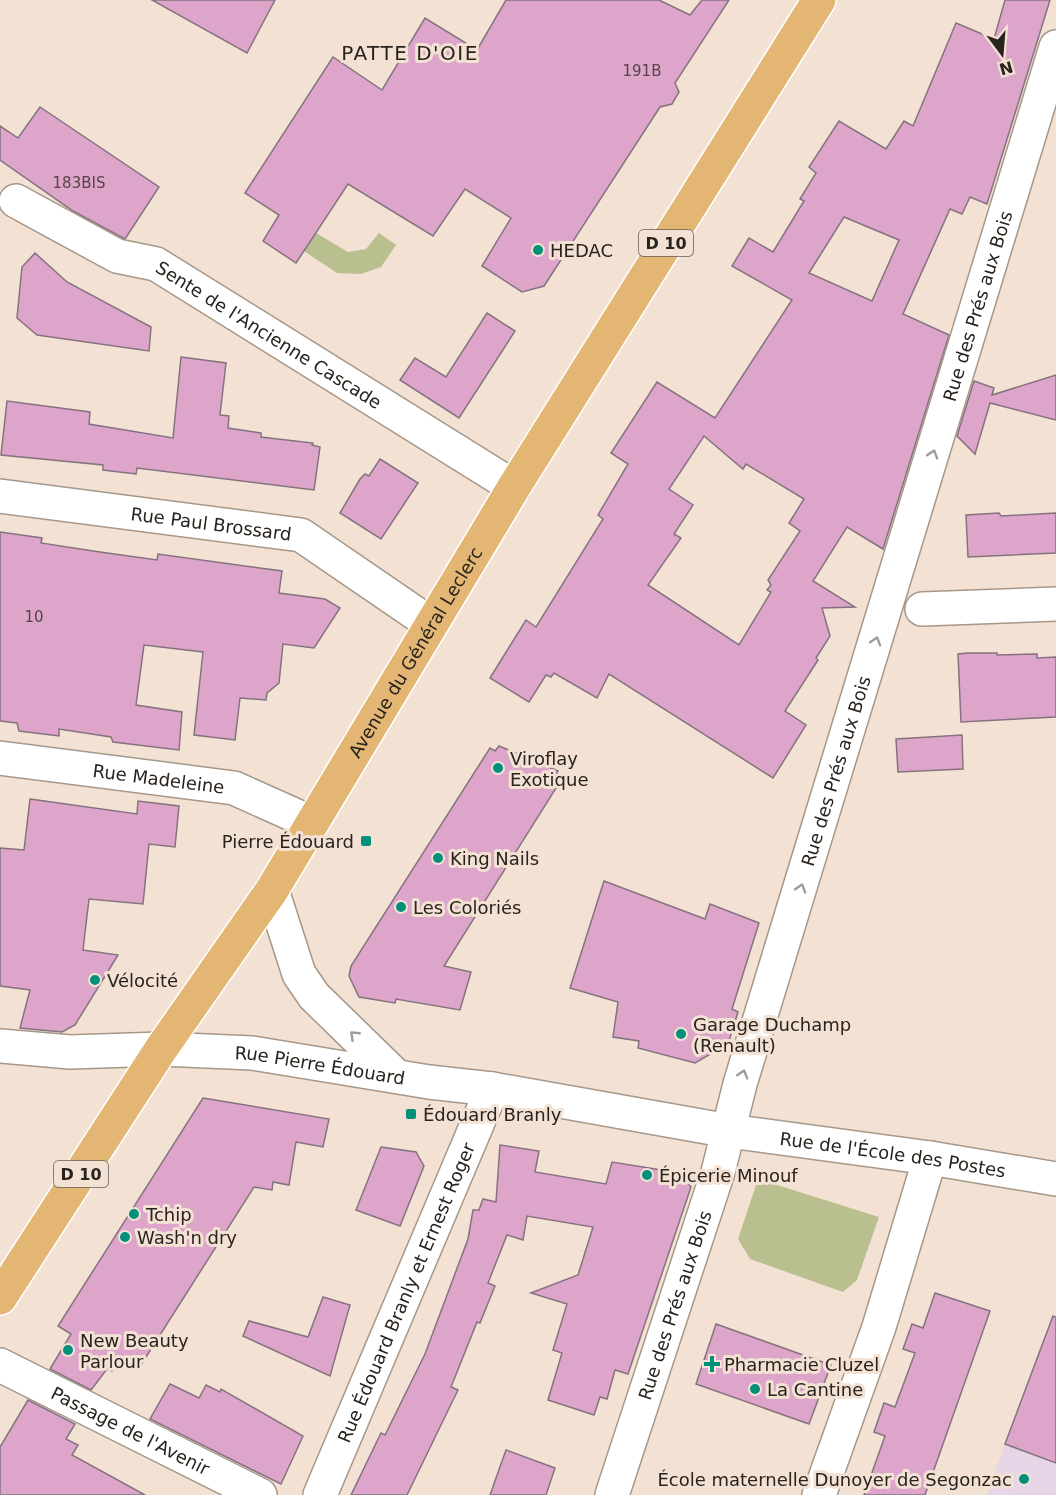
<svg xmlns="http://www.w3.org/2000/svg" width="1056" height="1495" font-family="'DejaVu Sans',sans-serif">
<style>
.education{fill:#e6d6e8}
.green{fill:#babf90}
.building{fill:#dda5ca;stroke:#84737e;stroke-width:1.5;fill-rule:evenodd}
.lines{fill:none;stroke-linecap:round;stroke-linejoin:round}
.street-casing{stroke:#a69789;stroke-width:36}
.secondary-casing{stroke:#a69789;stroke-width:36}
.primary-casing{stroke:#fff;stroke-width:36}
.street{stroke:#fff;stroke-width:33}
.secondary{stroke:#fff;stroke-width:33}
.primary{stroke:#e3b673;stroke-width:33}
.oneway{stroke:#9f9c9a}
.poi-dot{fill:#02907a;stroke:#f3e2d4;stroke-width:2}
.labels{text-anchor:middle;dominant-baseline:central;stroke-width:6;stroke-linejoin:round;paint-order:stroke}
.number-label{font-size:15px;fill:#564449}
.shield{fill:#f3e2d4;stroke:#665c55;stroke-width:1.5}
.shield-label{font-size:16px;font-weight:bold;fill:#29231e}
.poi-label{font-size:18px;fill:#29231e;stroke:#f3e2d4;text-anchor:start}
.street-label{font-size:18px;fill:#29231e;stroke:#f3e2d4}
.neighbourhood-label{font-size:20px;letter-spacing:1.5px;fill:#29231e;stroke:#f3e2d4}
</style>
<rect width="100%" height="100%" fill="#f3e2d4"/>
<polygon class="education" points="1005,1444 1056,1463 1056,1495 987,1495"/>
<g class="green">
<polygon points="316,233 348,252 366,249 379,233 396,245 381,267 361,274 337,273 304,251"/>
<polygon points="758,1179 879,1217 857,1280 843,1292 750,1259 738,1239"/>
</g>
<g class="building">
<polygon points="152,0 275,0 247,53"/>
<polygon points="506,0 659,0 690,15 702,0 729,0 675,83 679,92 672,104 660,107 544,286 522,292 482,266 511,218 465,189 433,236 348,184 296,263 263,241 279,215 245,193 333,57 382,90 425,18 477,50"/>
<path d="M1005,0H1050L987,204L970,197L962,214L950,209L903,314L949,335L883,549L847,527L813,581L855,607L822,608L830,636L816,658L818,660L785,711L806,725L773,778L609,674L597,698L554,673L551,677L546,675L529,702L490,678L526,620L536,627L603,519L598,515L628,464L611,453L657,382L715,418L792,300L732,266L749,238L773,252L804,201L800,199L816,173L809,167L839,121L886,149L904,121L913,126L956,23L994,39ZM844,217L899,240L872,301L809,273ZM704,436L743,469L746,464L804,499L789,523L800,531L768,580L771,585L767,590L771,592L739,645L648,585L681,538L674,534L693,505L669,489Z"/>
<polygon points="40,107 159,187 125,239 73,211 0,160 0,126 18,138"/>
<polygon points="35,253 67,282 151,327 149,351 37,335 17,318 22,267"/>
<polygon points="487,313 515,331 459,418 400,380 415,358 446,377"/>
<polygon points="181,357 226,363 220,415 229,416 228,428 261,433 261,437 313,443 312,445 320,447 314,490 137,468 136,474 103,470 103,465 1,455 7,401 90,412 89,424 173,438"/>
<polygon points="1056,375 1056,420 990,403 975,454 957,436 974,381 994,388 992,395"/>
<polygon points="380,459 418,483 381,539 340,513 360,479 365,474 369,476"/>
<polygon points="999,513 1001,516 1056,513 1056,553 968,557 966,515"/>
<polygon points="0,532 42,538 41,543 93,551 157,560 158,554 282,571 279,593 325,599 340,608 314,648 283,644 279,683 267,693 266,700 240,698 235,740 194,735 203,652 144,645 136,705 182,712 179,750 113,742 111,737 59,729 59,736 19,731 17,723 0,721"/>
<polygon points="968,653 997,653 997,655 1037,654 1037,658 1056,657 1056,717 961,722 958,654"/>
<polygon points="962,735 963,769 898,772 896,739"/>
<polygon points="499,746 558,771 556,775 563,777 444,966 471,972 460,1010 396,999 395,1003 359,997 349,976 351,966 490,748 495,751"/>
<polygon points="30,799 137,814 138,801 179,806 175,847 149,844 143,904 89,899 83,950 118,955 75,1025 62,1032 20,1028 30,990 0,986 0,848 24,850"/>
<polygon points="604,881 705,919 710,904 759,923 732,1009 738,1012 728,1044 695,1063 638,1048 639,1041 613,1037 618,1002 570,988"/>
<polygon points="203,1098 329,1119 323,1147 296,1142 289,1185 273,1182 272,1190 254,1187 139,1368 120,1359 112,1371 107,1369 91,1390 50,1369 71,1334 58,1326"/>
<polygon points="500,1145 539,1151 535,1172 606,1184 612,1162 680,1173 691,1187 628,1374 615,1370 607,1399 600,1397 594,1415 548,1400 562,1353 553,1350 567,1304 531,1293 578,1275 593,1227 527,1216 523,1240 507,1235 488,1283 495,1286 480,1323 477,1322 451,1387 458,1390 407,1495 351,1495 381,1433 385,1435 425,1354 468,1239 473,1210 479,1210 483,1199 496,1202"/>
<polygon points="381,1147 416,1152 424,1166 400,1226 356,1210"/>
<polygon points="935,1293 990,1311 925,1495 864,1495 885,1436 874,1432 884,1403 895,1407 915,1353 903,1349 912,1324 923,1328"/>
<polygon points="323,1297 350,1305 330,1376 243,1336 249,1321 308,1337"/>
<polygon points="1053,1316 1056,1317 1056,1463 1005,1444"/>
<polygon points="716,1324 831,1365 809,1424 696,1384"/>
<polygon points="170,1384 199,1398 206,1385 220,1392 221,1389 303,1436 281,1484 150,1419"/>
<polygon points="28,1400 75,1424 66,1439 78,1445 72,1455 145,1495 0,1495 0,1447"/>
<polygon points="506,1450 555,1468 546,1495 490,1495"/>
</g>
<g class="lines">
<g class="street-casing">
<g id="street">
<path id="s1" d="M16,201L117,256L156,264L514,487"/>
<path id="s2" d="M0,496L301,535L431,624"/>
<polyline points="922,609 1056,604"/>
<path id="s3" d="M0,758L234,788L312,823"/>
<polyline points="0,1046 70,1052 161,1049"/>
<path id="s4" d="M0,1365L260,1495"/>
<path id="s5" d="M320,1495L492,1089"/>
<path id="s6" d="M612,1495L718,1172L740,1084L1056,47"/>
<polyline points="819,1495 879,1327 930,1158"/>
</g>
</g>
<g class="secondary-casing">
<g id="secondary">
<polyline points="272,890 299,974 314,996 396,1076"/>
<path id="s7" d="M161,1049L252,1053L429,1082L492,1089L729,1131L930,1158L1056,1179"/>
</g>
</g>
<g class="primary-casing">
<g id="primary">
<path id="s8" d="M0,1298L161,1049L272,890L514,487L819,0"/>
</g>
</g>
<use href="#street" class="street"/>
<use href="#secondary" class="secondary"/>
<use href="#primary" class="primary"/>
</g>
<defs><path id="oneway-chevron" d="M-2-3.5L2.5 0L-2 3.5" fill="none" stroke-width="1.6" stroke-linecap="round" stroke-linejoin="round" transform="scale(1.5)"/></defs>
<g class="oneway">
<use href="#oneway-chevron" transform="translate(933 454) rotate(-73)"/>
<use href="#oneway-chevron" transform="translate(876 641) rotate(-73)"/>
<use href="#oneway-chevron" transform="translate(801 888) rotate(-73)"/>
<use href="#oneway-chevron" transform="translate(354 1035) rotate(-136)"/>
<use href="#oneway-chevron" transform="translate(743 1074) rotate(-73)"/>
</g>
<g class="poi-dot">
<circle cx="538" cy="250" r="6"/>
<circle cx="498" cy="768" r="6"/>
<rect x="360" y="835" width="12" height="12" rx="3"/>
<circle cx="438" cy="858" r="6"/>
<circle cx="401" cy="907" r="6"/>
<circle cx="95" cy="980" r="6"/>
<circle cx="681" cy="1034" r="6"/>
<rect x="405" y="1108" width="12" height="12" rx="3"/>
<circle cx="647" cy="1175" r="6"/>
<circle cx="134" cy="1214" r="6"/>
<circle cx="125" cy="1237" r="6"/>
<circle cx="68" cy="1350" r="6"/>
<path d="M709 1355h6v6h6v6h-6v6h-6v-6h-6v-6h6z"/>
<circle cx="755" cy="1389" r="6"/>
<circle cx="1024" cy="1479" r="6"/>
</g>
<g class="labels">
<g class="number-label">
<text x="642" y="71">191B</text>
<text x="79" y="183">183BIS</text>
<text x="34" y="617">10</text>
</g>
<g class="shield">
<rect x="639" y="230" width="54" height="26" rx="4.5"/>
<rect x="54" y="1161" width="54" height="26" rx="4.5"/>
</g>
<g class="shield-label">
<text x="666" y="243">D 10</text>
<text x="81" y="1174">D 10</text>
</g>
<g class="poi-label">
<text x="550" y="250">HEDAC</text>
<text x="510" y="758">Viroflay<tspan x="510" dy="21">Exotique</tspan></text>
<text x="354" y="841" text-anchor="end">Pierre Édouard</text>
<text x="450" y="858">King Nails</text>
<text x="413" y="907">Les Coloriés</text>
<text x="107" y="980">Vélocité</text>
<text x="693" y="1024">Garage Duchamp<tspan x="693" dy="21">(Renault)</tspan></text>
<text x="423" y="1114">Édouard Branly</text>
<text x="659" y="1175">Épicerie Minouf</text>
<text x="146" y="1214">Tchip</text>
<text x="137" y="1237">Wash'n dry</text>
<text x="80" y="1340">New Beauty<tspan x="80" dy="21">Parlour</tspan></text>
<text x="724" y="1364">Pharmacie Cluzel</text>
<text x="767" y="1389">La Cantine</text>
<text x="1012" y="1479" text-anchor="end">École maternelle Dunoyer de Segonzac</text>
</g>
<g class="street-label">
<text stroke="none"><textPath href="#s6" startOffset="1244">Rue des Prés aux Bois</textPath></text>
<text stroke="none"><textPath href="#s1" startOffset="288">Sente de l'Ancienne Cascade</textPath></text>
<text stroke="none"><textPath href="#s2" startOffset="213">Rue Paul Brossard</textPath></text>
<text stroke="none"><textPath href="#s8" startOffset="768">Avenue du Général Leclerc</textPath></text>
<text stroke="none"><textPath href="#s6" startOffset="758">Rue des Prés aux Bois</textPath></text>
<text stroke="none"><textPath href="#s3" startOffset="160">Rue Madeleine</textPath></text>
<text stroke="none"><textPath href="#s7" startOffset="160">Rue Pierre Édouard</textPath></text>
<text stroke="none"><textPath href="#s7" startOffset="740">Rue de l'École des Postes</textPath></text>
<text stroke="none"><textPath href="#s5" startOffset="220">Rue Édouard Branly et Ernest Roger</textPath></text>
<text stroke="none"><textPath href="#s6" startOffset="200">Rue des Prés aux Bois</textPath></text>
<text stroke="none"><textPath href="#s4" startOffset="146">Passage de l'Avenir</textPath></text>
</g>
<g class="neighbourhood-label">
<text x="410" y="53">PATTE D'OIE</text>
</g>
</g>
<g transform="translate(1002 54) rotate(164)" stroke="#f3e2d4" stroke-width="4.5" paint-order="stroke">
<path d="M0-4.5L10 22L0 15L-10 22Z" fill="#29231e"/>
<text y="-9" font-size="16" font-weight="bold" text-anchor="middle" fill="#29231e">N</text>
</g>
</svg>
